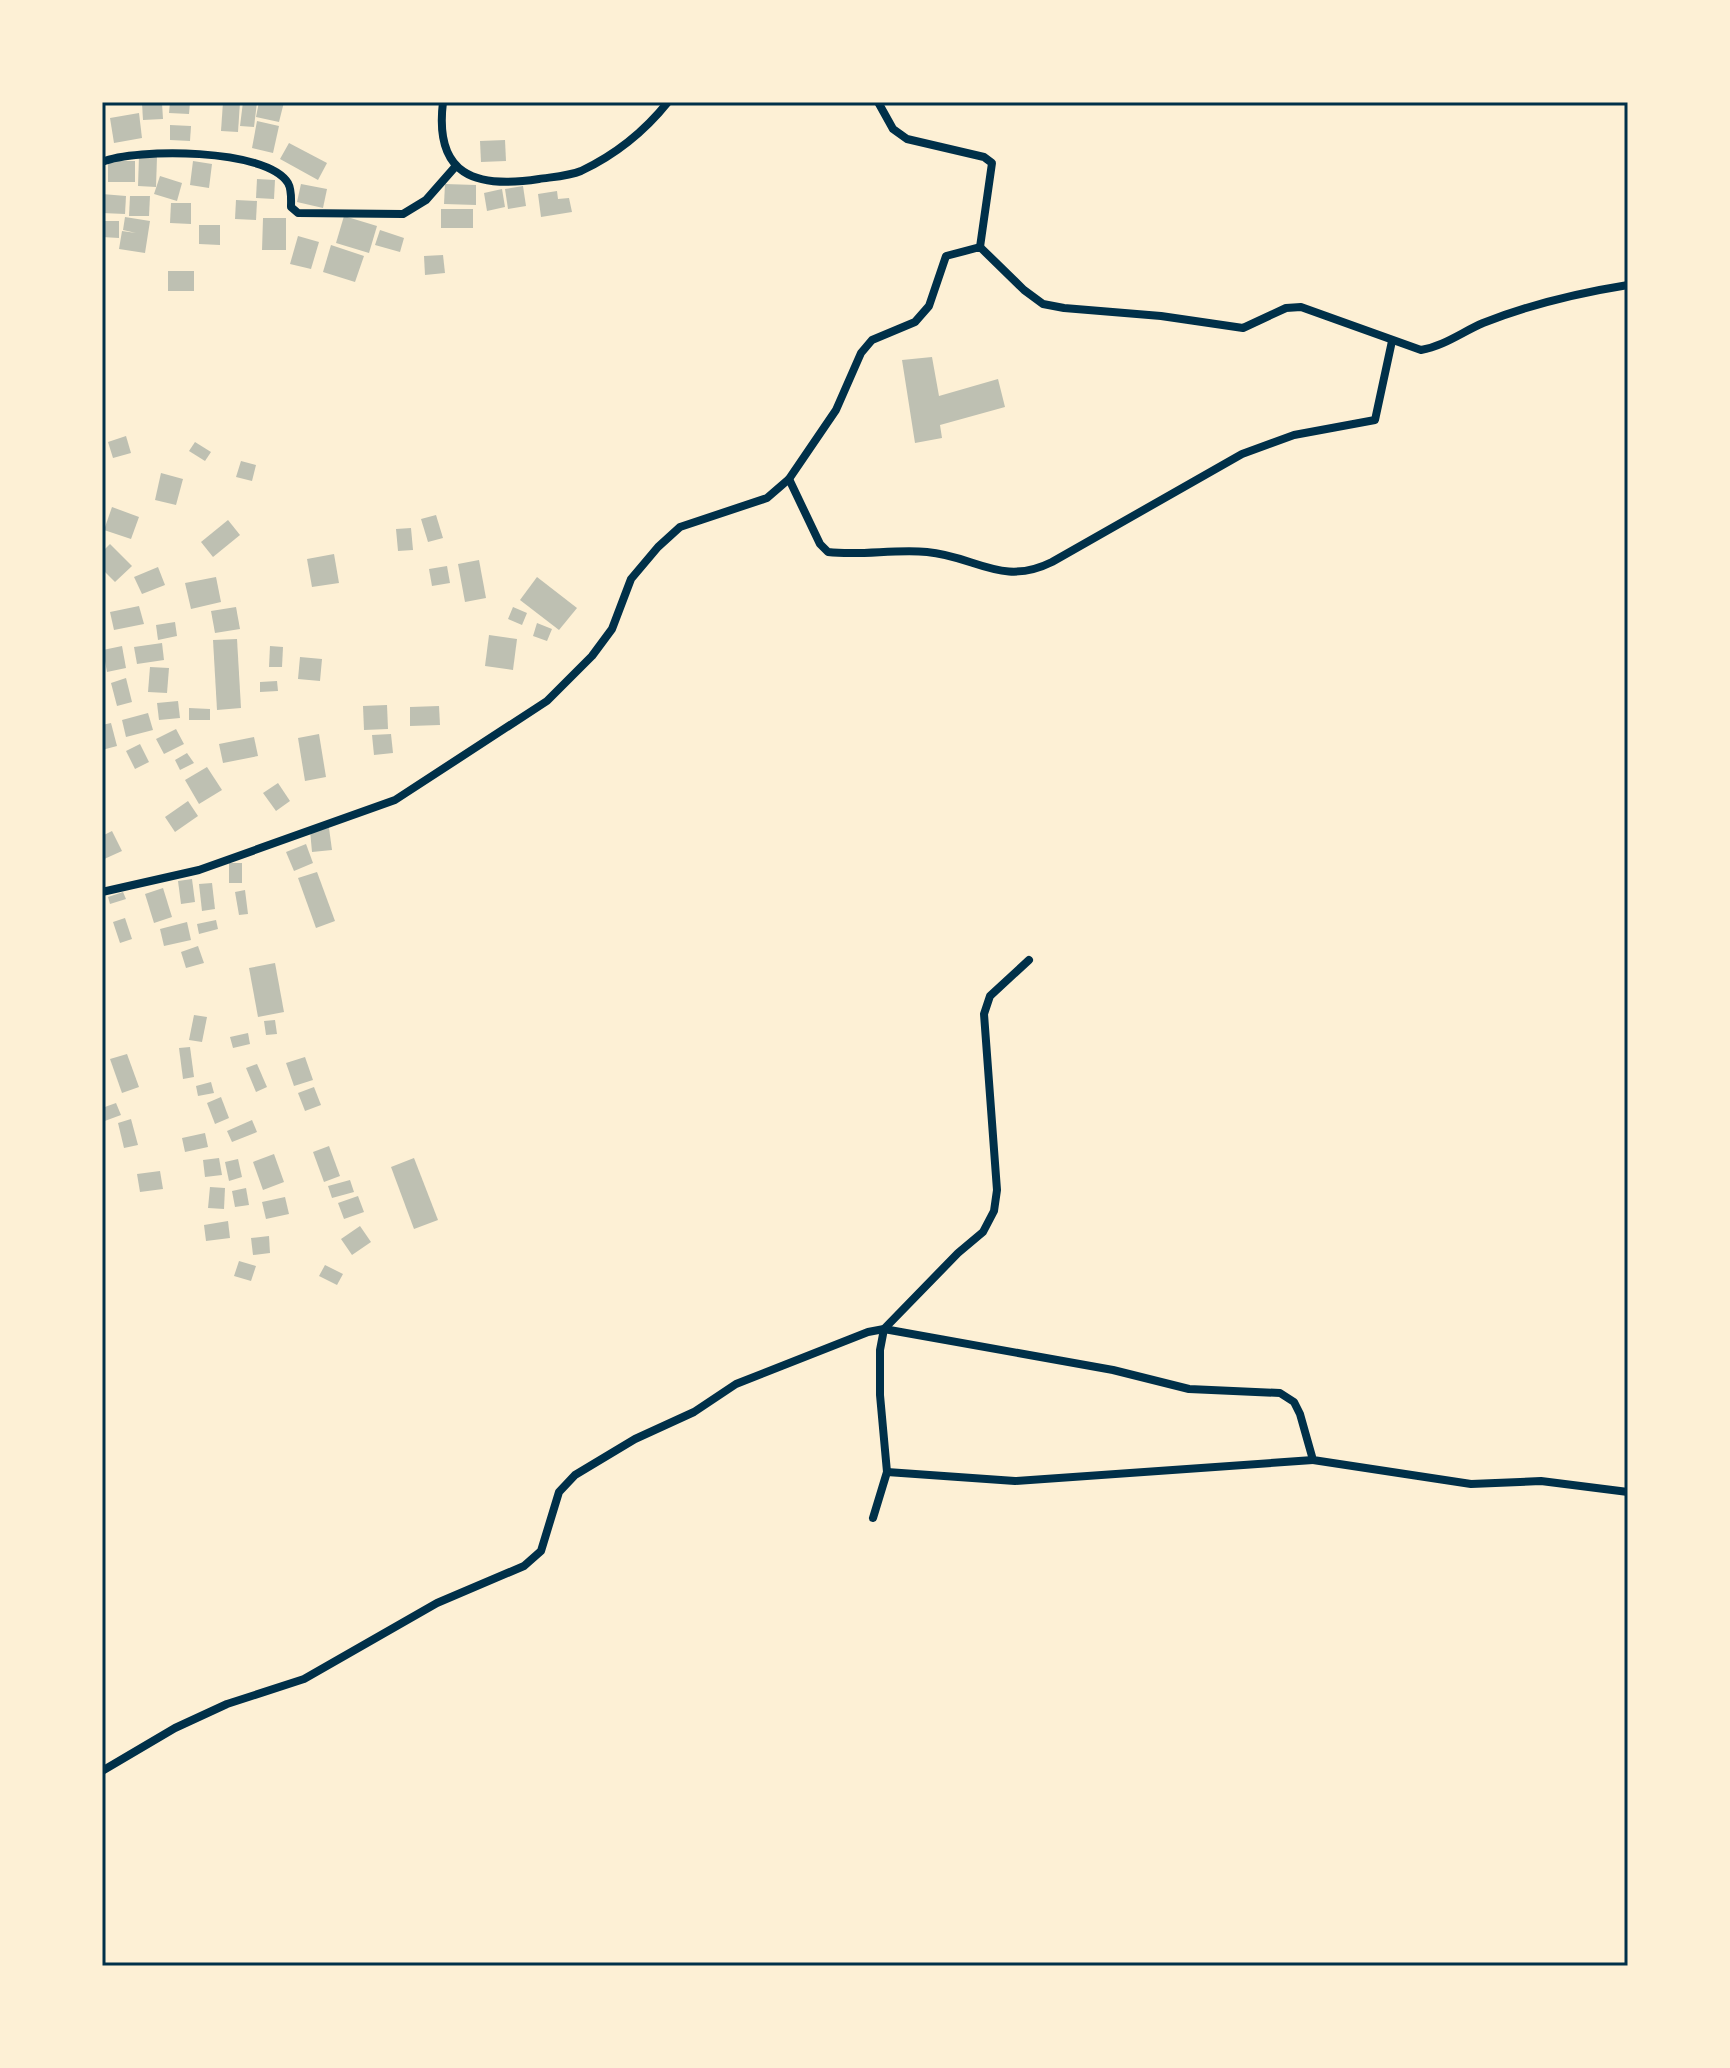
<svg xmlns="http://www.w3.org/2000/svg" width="1730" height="2068" font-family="'Titillium Web',sans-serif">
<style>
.building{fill:#bec0b2}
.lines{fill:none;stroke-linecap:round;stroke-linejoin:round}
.minor{stroke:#003049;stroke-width:8}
.neatline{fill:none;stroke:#003049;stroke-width:3}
</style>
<rect width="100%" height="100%" fill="#fdf0d5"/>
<g class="building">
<polygon points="170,102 190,102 189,114 169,113"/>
<polygon points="223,102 240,102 238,132 221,131"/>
<polygon points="243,102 257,102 254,127 240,126"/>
<polygon points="259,102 284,102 279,122 256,117"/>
<polygon points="142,103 162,103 163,119 143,120"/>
<polygon points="139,113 142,138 114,143 110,118"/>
<polygon points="257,121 279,126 273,153 252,148"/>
<polygon points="170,125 191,126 190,141 170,140"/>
<polygon points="505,140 506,161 481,162 480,141"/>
<polygon points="289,143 327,163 318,180 280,159"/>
<polygon points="139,156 157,157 156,187 138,186"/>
<rect x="108" y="161" width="27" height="21"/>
<polygon points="193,161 212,164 209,188 190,185"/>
<polygon points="160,176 182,183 177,201 154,194"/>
<polygon points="257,179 275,180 274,199 256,198"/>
<polygon points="301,184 327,189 323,208 297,202"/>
<polygon points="445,184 476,185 476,205 444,204"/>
<polygon points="523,186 526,206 508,209 505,189"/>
<polygon points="502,189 505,207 487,211 484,193"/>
<polygon points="557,191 558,199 569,198 572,212 541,217 538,194"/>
<polygon points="102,194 126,196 125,214 102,213"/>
<polygon points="130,196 150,196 149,216 129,216"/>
<polygon points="236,200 257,201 256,220 235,219"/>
<polygon points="171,203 191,203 191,224 170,223"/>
<rect x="441" y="209" width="32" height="19"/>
<polygon points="344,216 377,226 369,253 336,243"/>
<polygon points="125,217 150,221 145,253 119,249 122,231 136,233 123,230"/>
<polygon points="263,218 286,218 286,250 262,250"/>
<polygon points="102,221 119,221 119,238 102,237"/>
<polygon points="199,225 220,225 220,245 199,244"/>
<polygon points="380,230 404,238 400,252 375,245"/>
<polygon points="298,236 319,242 311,269 290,264"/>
<polygon points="331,245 364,256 355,282 323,272"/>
<polygon points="443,255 445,273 425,275 424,256"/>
<rect x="168" y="271" width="26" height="20"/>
<polygon points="932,357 939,396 998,379 1005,407 940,425 942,438 915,443 902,360"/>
<polygon points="126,436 131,453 113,458 108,442"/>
<polygon points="195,442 211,452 205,461 189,451"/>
<polygon points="241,461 256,465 252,481 236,477"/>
<polygon points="161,473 183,479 176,505 155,500"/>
<polygon points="112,507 139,517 131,539 104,530"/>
<polygon points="436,515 443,538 428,542 421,519"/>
<polygon points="228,520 240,535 213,557 201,542"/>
<polygon points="411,528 413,550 398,551 396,529"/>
<polygon points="110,544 132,566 115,582 102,569 102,552"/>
<polygon points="334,554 339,583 312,587 307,559"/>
<polygon points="479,560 486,598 465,602 458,564"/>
<polygon points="447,566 450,583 432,586 429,569"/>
<polygon points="158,567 165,585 142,594 134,577"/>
<polygon points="216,577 221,602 191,609 185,583"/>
<polygon points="537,577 577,608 559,630 520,600"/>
<polygon points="139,606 144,624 114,630 110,612"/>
<polygon points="236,607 240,629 215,633 211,611"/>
<polygon points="513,607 527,613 522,625 508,619"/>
<polygon points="175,622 177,636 158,640 156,625"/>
<polygon points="537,623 552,629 547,641 533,636"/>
<polygon points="489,635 517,639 513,670 485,666"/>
<polygon points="237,639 241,708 217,710 213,640"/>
<polygon points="162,643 164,660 137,664 134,647"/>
<polygon points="122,646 126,668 107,672 103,650"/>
<polygon points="270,646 283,647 282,667 269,667"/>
<polygon points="300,657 322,659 320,681 298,679"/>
<polygon points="150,667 169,668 167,693 148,692"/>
<polygon points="126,678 132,702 117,706 111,683"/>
<polygon points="277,681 278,691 260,692 260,682"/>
<polygon points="178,701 180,718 159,720 157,703"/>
<polygon points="387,705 388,729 364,730 363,706"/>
<polygon points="439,706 440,725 410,726 410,707"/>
<polygon points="189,708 210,709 210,720 189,720"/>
<polygon points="148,713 153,730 126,737 122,720"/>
<polygon points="111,723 117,746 102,750 102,725"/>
<polygon points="176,729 184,744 164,754 156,739"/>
<polygon points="319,734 326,777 305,781 298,738"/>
<polygon points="391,734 393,753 374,755 372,735"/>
<polygon points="254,737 258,756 223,763 219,744"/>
<polygon points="140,744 149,762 135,769 126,751"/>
<polygon points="187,753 194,763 180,770 175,760"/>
<polygon points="207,767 222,790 199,804 185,780"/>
<polygon points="278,783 290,801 276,811 263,793"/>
<polygon points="188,801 198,816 175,832 165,817"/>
<polygon points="329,828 332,850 312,852 310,830"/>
<polygon points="112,831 122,851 102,860 102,836"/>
<polygon points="306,844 313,863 294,871 286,852"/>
<rect x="229" y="863" width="13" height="20"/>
<polygon points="317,872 335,921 316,928 298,878"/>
<polygon points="192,879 195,902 181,904 178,881"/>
<polygon points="212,883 215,909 202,911 199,884"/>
<polygon points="163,888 172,917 154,923 145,894"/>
<polygon points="245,890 248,914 239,915 235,892"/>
<polygon points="123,892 126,899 110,904 108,897"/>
<polygon points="125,918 132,939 120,943 113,922"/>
<polygon points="216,920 218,929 199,934 197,924"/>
<polygon points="187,922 191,940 164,946 160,929"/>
<polygon points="198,946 204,963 186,968 181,952"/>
<polygon points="275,963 284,1012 258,1017 249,968"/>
<polygon points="194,1015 207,1017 202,1042 189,1040"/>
<polygon points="275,1020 277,1034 266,1035 264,1021"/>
<polygon points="248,1033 250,1044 233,1048 230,1037"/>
<polygon points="190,1047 194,1077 183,1079 179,1048"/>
<polygon points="127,1054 139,1087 122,1093 110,1059"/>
<polygon points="305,1057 313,1080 294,1086 286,1063"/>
<polygon points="257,1064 267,1087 256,1092 246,1068"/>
<polygon points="211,1082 214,1093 198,1096 196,1086"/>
<polygon points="314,1087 321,1105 305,1111 298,1093"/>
<polygon points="221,1097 229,1118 215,1124 207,1103"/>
<polygon points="116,1103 121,1115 102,1122 102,1108"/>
<polygon points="131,1119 138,1145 124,1148 118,1123"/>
<polygon points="252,1120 257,1132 232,1142 227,1131"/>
<polygon points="205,1133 208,1147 185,1152 182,1138"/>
<polygon points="329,1146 340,1176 324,1182 313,1152"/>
<polygon points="274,1154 284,1182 263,1190 253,1162"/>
<polygon points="219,1158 222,1175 205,1177 203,1160"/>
<polygon points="414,1158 438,1220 414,1229 391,1167"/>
<polygon points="238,1159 242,1177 229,1181 225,1162"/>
<polygon points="160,1171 163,1189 140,1192 137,1174"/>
<polygon points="350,1180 354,1192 332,1198 328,1186"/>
<polygon points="210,1187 225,1188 224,1209 208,1208"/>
<polygon points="246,1188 249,1205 235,1207 232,1191"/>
<polygon points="358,1196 364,1212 344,1219 338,1203"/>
<polygon points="285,1197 289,1214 266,1219 262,1202"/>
<polygon points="228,1221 230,1238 206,1241 204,1225"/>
<polygon points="360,1226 371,1242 352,1255 341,1239"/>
<polygon points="269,1236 270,1253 253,1255 251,1238"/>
<polygon points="239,1261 256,1266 251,1281 234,1276"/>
<polygon points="325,1265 343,1274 337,1285 319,1276"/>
</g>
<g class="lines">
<g class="minor">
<path d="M443,102C434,175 475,189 539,179C552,177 569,176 581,171C617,154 644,132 668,102"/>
<polyline points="878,102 893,129 907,139 984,157 992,163 980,247"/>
<path d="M102,162C135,148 267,148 288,183C292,190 291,200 291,207L298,213L403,214L426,200L455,167"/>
<path d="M789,479L820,544L828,552C860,556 894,549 927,552C975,556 1002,587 1052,562L1242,454L1294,435L1375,420L1392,341"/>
<path d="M102,892L199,870L395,800L547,701L592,656L612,629L631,579L658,547L680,527L767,498L789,479L836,410L861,353L872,340L915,322L929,306L946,256L980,247L1024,290L1043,304L1064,308L1161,316L1243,328L1286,308L1301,307L1421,350C1444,346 1462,332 1483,323C1531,304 1578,293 1628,285"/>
<polyline points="887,1472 1015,1481 1313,1460"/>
<polyline points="873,1518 887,1472 880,1395 880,1350 884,1329 958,1253 983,1232 994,1211 997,1190 984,1014 990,996 1029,960"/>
<polyline points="102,1771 175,1728 227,1704 304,1679 437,1603 524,1566 541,1551 559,1492 575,1475 635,1439 694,1412 736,1384 868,1332 884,1329 1113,1370 1189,1389 1280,1393 1294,1402 1300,1414 1313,1460 1471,1484 1541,1481 1628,1492"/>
</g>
</g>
<rect width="1730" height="2068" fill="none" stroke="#fdf0d5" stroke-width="208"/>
<rect x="104" y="104" width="1522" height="1860" class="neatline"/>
</svg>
